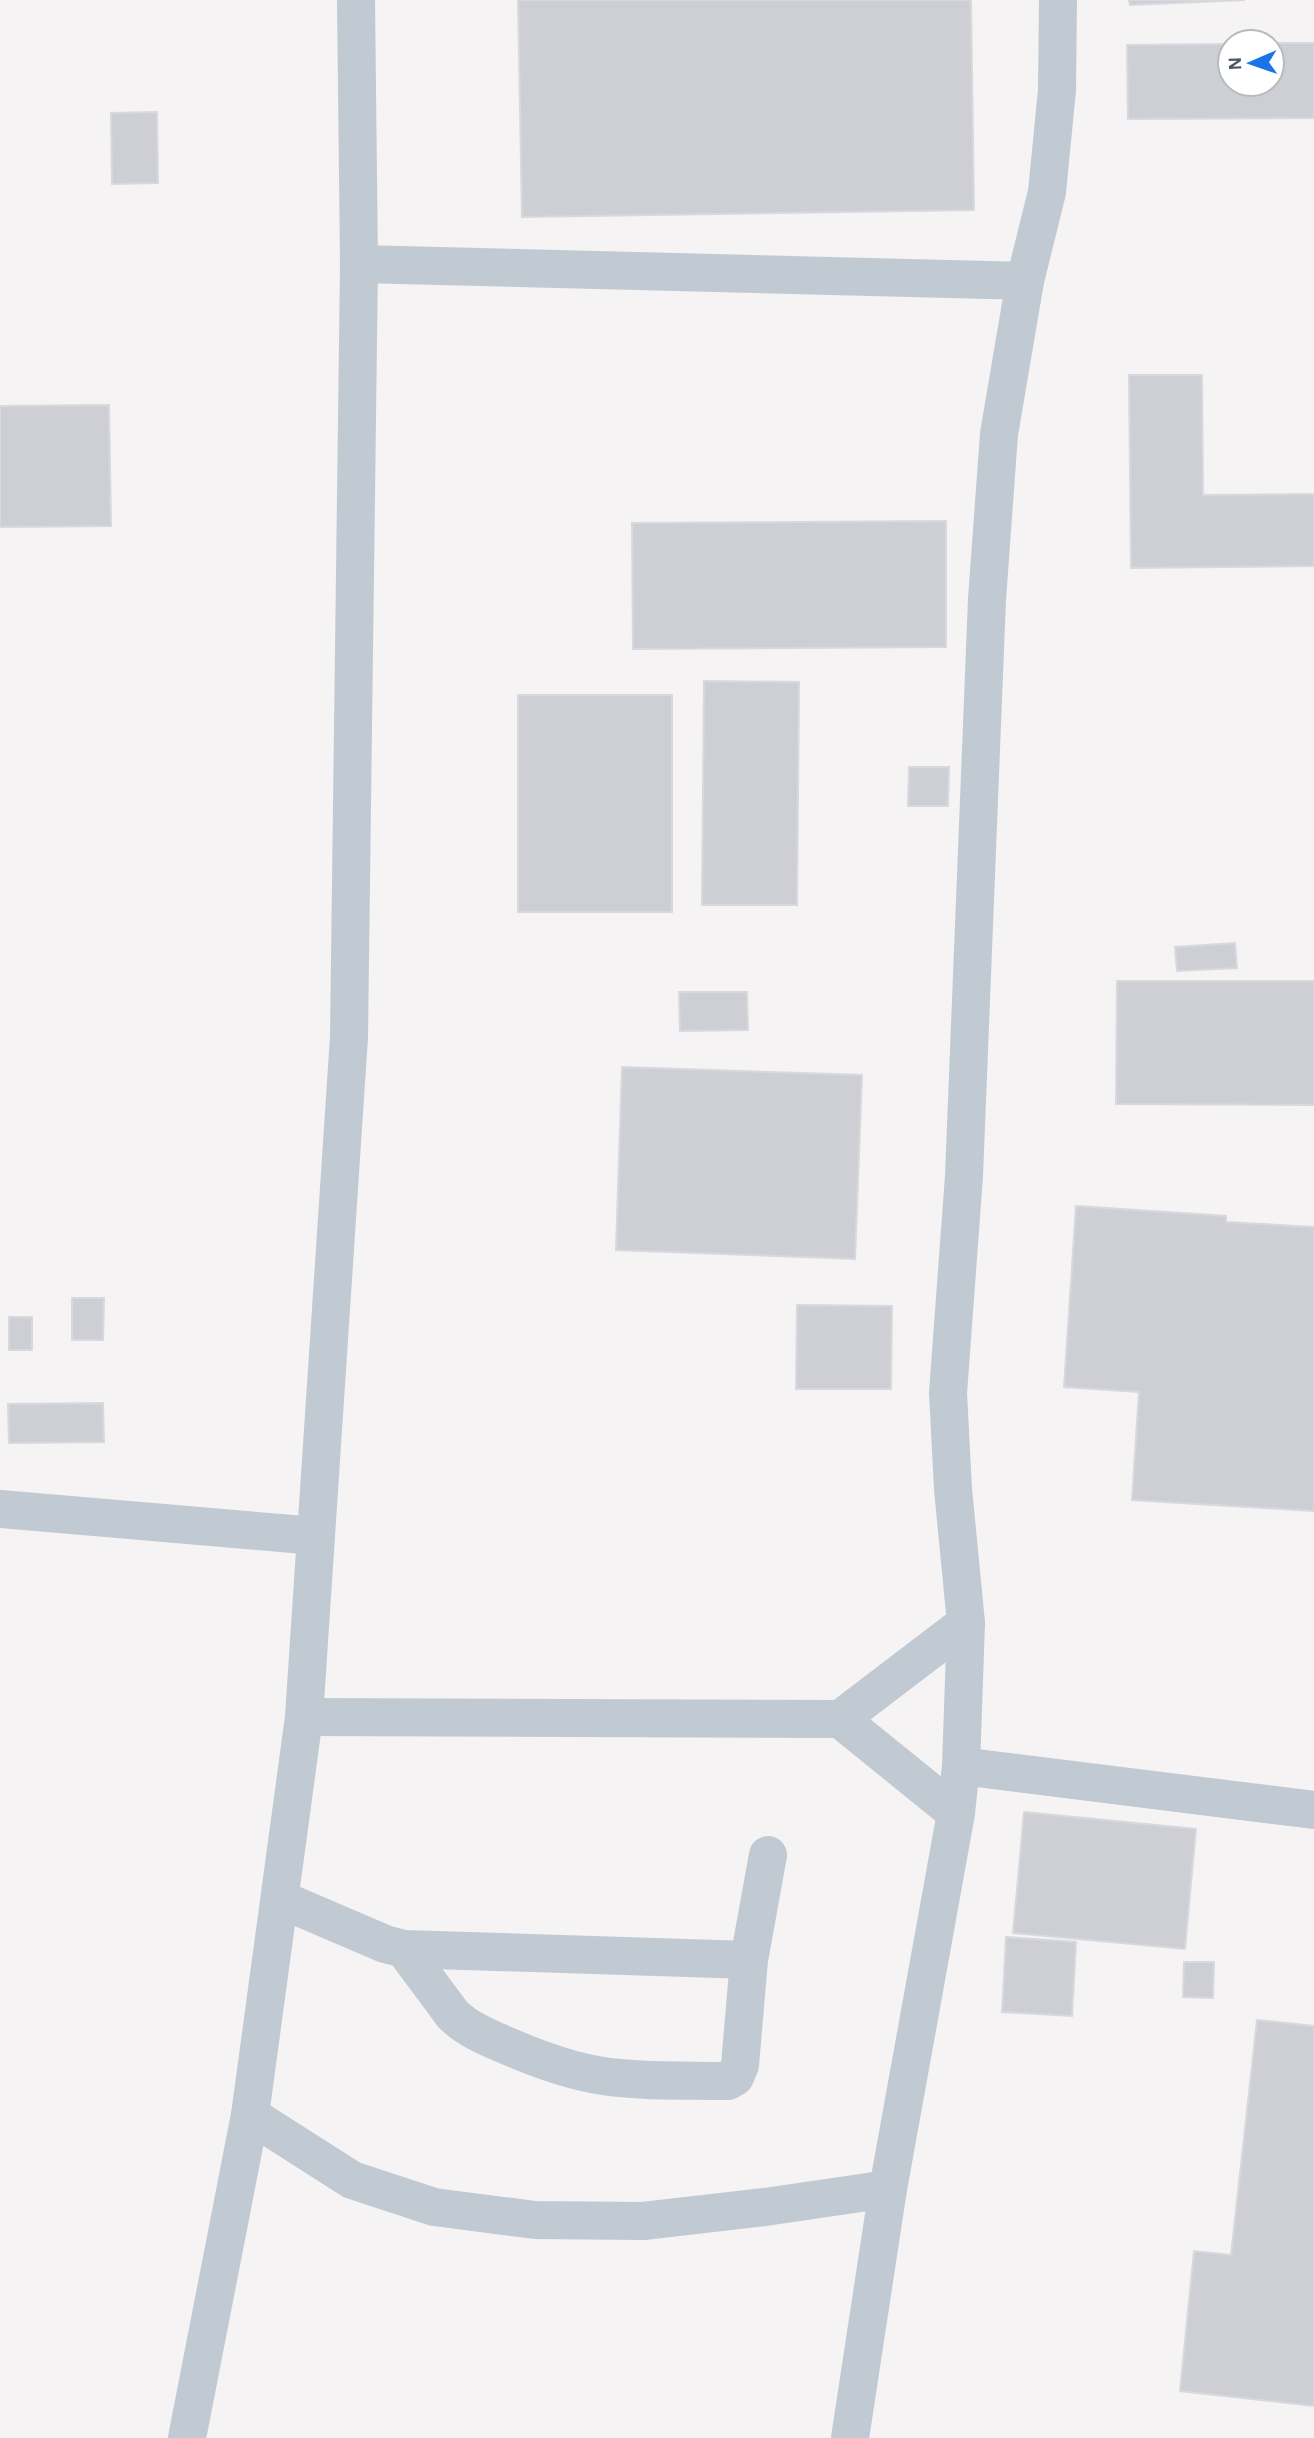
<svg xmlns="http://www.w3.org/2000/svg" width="1314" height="2438" font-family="'Alegreya Sans',sans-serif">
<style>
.building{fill:#cdcfd5;stroke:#d7d9de;stroke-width:2}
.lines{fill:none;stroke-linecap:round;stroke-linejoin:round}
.minor{stroke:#c1cad2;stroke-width:38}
</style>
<rect width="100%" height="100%" fill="#f5f3f3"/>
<g class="building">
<polygon points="518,0 971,0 974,210 522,217"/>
<polygon points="1129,0 1245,0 1130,5"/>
<polygon points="1272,43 1314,43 1314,118 1128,119 1127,45 1230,44 1230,84 1272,84"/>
<polygon points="157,112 158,183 112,184 111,113"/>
<polygon points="1129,375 1202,375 1203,495 1314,494 1314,566 1131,568"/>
<polygon points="109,405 111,526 0,527 0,406"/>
<polygon points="946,521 946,647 633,649 632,523"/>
<polygon points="704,681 799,682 797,905 702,905"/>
<rect x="518" y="695" width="154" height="217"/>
<polygon points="909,767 949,767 948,806 908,806"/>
<polygon points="1235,943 1237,968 1177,971 1175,947"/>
<polygon points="1117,981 1314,981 1314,1105 1116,1104"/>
<polygon points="679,992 747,992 748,1030 680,1031"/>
<polygon points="622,1067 862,1075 855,1259 616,1250"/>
<polygon points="1076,1206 1226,1216 1226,1222 1314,1227 1314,1511 1132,1500 1139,1392 1064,1387"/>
<polygon points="72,1298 104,1298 103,1340 72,1340"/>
<polygon points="797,1305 892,1306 891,1389 796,1389"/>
<rect x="9" y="1317" width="23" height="33"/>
<polygon points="103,1403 104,1442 9,1443 8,1404"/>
<polygon points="1024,1812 1196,1829 1185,1949 1013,1933"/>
<polygon points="1006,1937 1076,1942 1072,2016 1002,2012"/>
<polygon points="1184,1962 1214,1962 1213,1998 1183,1997"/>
<polygon points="1257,2020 1314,2026 1314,2406 1180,2391 1194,2251 1231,2255"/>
</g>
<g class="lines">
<g class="minor">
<polyline points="359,264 1025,281"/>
<polyline points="0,1509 316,1536"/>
<polyline points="304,1717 840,1719 966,1623"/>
<polyline points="840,1719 956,1813"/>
<polyline points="961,1766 1314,1810"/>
<polyline points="280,1899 385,1944 404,1949 749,1960"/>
<path d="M404,1949L453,2015C470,2031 489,2038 510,2047C540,2060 570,2071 603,2076C642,2082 688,2080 728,2081L735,2077L740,2065L749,1960L768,1855"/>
<polyline points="250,2115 352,2180 434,2207 535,2220 643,2221 765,2207 888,2189"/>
<polyline points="187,2438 250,2115 304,1717 349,1037 359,264 356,0"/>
<polyline points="850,2438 888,2189 956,1813 961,1766 966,1623 953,1489 948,1393 964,1176 987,599 999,434 1025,281 1047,192 1057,90 1058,0"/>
</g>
</g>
<g transform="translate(1251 63) rotate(268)"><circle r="33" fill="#ffffff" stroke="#b7bbc0" stroke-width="2"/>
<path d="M0-5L12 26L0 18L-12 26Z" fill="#1a73e8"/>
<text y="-10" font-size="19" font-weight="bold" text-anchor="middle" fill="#4a5661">N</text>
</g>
</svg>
